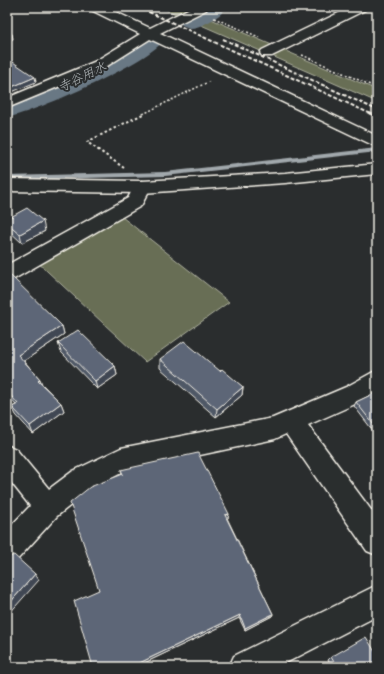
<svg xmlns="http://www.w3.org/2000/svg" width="384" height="674" font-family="Caveat,'Klee One',sans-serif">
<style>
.green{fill:#676e54;stroke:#aeb09e}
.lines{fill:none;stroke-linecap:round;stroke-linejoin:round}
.stream{fill:#a1a8ac;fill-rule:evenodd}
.river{fill:#697884;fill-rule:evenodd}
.street-casing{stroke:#f4f1e8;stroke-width:3}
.secondary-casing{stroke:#f4f1e8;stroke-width:3}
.path-far1{stroke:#f4f1e8;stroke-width:1.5;stroke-dasharray:2 2;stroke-linecap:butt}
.path{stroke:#f4f1e8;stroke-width:2;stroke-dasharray:2.5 2.5;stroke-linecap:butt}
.street{fill:#2a2d2e;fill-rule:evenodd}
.secondary{fill:#2a2d2e;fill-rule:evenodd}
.rail-far1{stroke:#f4f1e8;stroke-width:2;stroke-dasharray:4 2;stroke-linecap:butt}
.rail{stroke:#f4f1e8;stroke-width:2.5;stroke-dasharray:5 2.5;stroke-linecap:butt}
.wall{fill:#505866;stroke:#f4f1e8}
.shaded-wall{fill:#414753;stroke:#f4f1e8}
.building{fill:#5d6677;stroke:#f4f1e8}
.labels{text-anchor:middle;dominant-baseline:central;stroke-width:4;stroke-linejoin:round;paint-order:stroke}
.far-water-label{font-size:13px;font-style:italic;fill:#aeb4b6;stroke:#2a2d2e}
</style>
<rect width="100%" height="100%" fill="#2a2d2e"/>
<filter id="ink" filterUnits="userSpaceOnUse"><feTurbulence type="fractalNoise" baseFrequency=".025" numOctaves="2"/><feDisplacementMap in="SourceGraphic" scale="8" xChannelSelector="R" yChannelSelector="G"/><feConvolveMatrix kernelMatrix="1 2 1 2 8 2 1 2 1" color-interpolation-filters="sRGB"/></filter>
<g filter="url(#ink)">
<g class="green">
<polygon points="160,7 183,7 377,90 377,102"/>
<polygon points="117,213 229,302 145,362 34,259"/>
</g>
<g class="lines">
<g class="stream">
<polygon points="197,7 202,7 210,11 207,12"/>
<polygon points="377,148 377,152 165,176 7,180 7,176 165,172"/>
</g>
<g class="river">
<path d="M196,7H227C221,16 203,27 191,28C189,28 185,26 182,25L178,20L182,15Z"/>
<path d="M153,30L162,32L166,38C149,63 39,110 7,118V98C38,86 69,74 98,59C116,50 134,35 153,30Z"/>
</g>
<g class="street-casing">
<g id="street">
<polygon points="89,7 105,7 150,28 192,7 208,7 206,10 160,33 377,136 377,147 150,39 104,68 7,108 7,98 94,62 140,34 91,10"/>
<polygon points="351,7 367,7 365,10 272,56 262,56 260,53 262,50"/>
<polygon points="142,181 148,183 151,187 141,206 14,279 7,281 7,265 128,198 136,183"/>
<polygon points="377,370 377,392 362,401 308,425 377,518 377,555 367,551 286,434 275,439 125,471 91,489 57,516 17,560 7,564 7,530 30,506 7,477 7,445 16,449 49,489 73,471 121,448 273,418 346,387"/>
<polygon points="377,585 377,616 278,667 229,667 234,656"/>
</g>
</g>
<g class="secondary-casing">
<polygon id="secondary" points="377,164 377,174 285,183 142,193 7,191 7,179 142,181 285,173"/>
</g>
<g class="path-far1">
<polyline points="214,18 259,37"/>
<polyline points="302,55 377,88"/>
<polyline points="143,114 210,81"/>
</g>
<polyline class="path" points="124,168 87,142 145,113"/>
<use href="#street" class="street"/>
<use href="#secondary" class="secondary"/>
<g class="rail-far1">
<polyline points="138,7 371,114"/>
<polyline points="223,39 377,110"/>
</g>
<polyline class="rail" points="369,113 377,117"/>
</g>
<g class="wall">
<polygon points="7,219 45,231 22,243 7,229"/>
<polygon points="7,275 62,326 64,334 24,361 40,379 42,384 61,403 64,411 33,434 16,415 12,407 16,405 7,395"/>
<polygon points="58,343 115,366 117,375 97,389 61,352"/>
<polygon points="160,359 220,371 243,387 242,395 216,417 160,368"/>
<polygon points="377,392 377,436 354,406 356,402"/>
<polygon points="121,470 229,514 228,518 227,518 273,614 272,616 245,630 239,618 136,667 93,667 99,590 122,474"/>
<polygon points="331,657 377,667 331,667 328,660"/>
</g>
<g class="shaded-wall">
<polygon points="12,34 13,39 7,41 7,36"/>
<polygon points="35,77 36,82 7,94 7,89"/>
<polygon points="43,221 45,231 22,243 20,234"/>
<polygon points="62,326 64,334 21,363 18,355"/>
<polygon points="115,366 117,375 97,389 95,381"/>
<polygon points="243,387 242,395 216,417 217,409"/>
<polygon points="61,403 64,411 33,434 30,426"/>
<polygon points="229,514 228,518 225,519 225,515"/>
<polygon points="35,574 39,580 7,616 7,606"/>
<polygon points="273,614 272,616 245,630 245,628"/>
<polygon points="240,615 239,618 136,667 131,667"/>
</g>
<g class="building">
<polygon points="7,31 12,34 7,36"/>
<polygon points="7,58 35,77 7,89"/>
<polygon points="27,208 43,221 20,234 7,223 7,219"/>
<polygon points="9,274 62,326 18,355 40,379 38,381 61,403 30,426 12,407 18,404 7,391 7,275"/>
<polygon points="78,330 115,366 95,381 58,343"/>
<polygon points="184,341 220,371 222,369 243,387 217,409 160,359"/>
<polygon points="377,392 377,429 356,402"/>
<polygon points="198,453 229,514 225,515 273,614 245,628 240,615 131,667 93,667 74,601 99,590 70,503 90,487 123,474 121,470 125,469"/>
<polygon points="14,555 35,574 7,606 7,558"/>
<polygon points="366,637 377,655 377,667 337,667 331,657"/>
</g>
</g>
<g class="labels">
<g class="far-water-label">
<text transform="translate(82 77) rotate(-26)">寺谷用水</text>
</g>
</g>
<rect width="384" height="674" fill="none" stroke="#2a2d2e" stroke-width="24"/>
<rect x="12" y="12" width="360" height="650" fill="none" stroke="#f4f1e8" stroke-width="1.5" filter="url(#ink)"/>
</svg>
